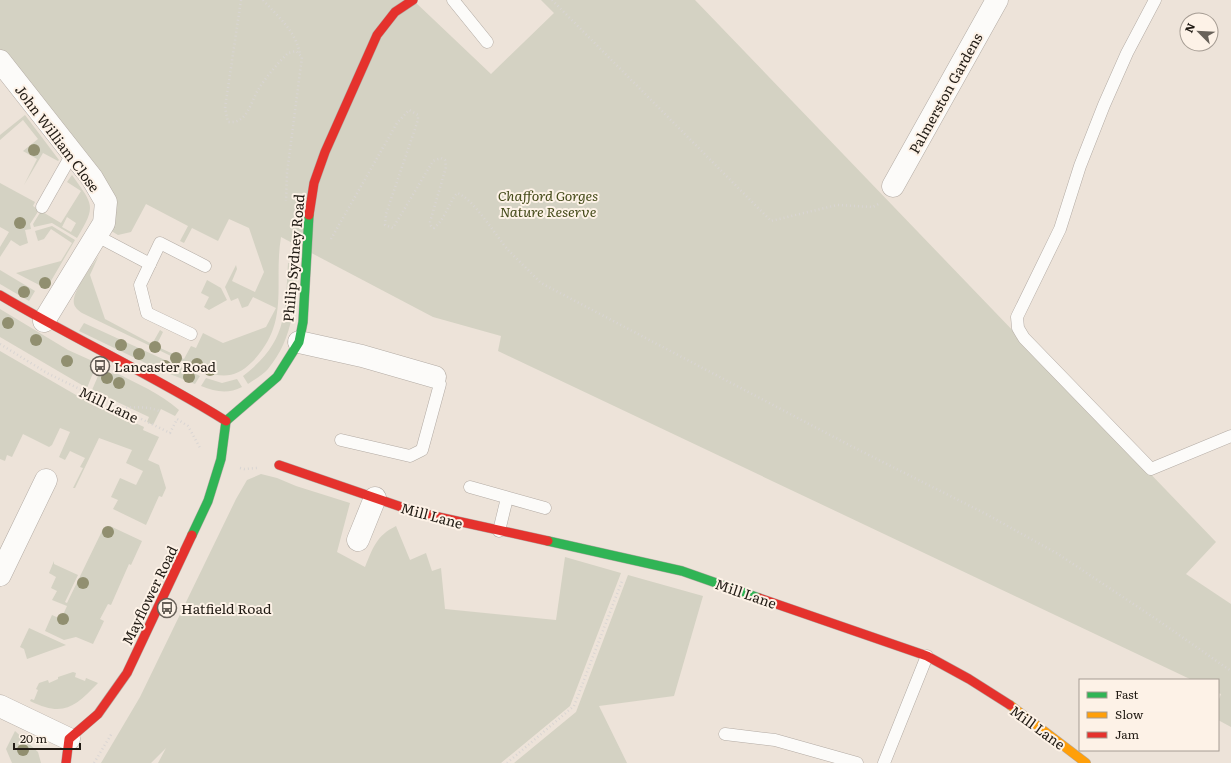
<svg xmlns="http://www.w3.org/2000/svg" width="1231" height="763" font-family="Literata,serif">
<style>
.green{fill:#d4d2c3;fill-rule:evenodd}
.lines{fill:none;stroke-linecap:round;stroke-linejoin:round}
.lane-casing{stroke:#b3aba4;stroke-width:13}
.street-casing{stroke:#b3aba4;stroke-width:23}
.fast-casing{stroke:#b3aba4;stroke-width:10}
.slow-casing{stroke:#b3aba4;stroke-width:10}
.jam-casing{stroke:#b3aba4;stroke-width:10}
.path{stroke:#d9d5d3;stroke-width:2.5;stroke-dasharray:1 3;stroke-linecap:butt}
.lane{stroke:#fcfbf9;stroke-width:12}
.street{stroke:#fcfbf9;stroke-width:22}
.fast{stroke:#30b455;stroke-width:9}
.slow{stroke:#ff9f0a;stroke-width:9}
.jam{stroke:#e5322d;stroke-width:9}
.tree{fill:#918f70}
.labels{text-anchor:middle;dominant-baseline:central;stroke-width:4;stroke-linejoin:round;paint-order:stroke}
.street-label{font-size:14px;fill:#211b14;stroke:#fdf2e7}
.park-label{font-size:14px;font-style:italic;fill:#454b1a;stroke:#fdf2e7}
.poi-label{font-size:14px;fill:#211b14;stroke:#fdf2e7;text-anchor:start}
</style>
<rect width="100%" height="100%" fill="#ede3d9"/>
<g class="green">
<path d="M0,0H413L491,74L554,13L541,0H695L1216,542L1186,574L1231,604V727L1218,720V702L1221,694L1218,693V680H1192L498,351L501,336L433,317L281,237C273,285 291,322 252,362C236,378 223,378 202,371L82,313C79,311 75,308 74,304C71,292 93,265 99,255L90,275L105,319L152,344L160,330L163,332L156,346L184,359L191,346L196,348L203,333L223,343L266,327L276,308L253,297L248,306L242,308L238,298L231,301L225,287L236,265L237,269L232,281L255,292L264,272L249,228L229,219L218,241L192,228L184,243L180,241L188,226L146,204L131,232L118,235L108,229L106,184L0,49Z"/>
<polygon points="25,115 59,160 58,161 43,153 24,185 37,159 23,151 38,139 23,120 0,140 0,135"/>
<path d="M72,175C93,205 97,205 77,238L52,223L34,227L33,224L41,211L61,223L81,191L67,182ZM67,217L76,223L71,232L62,227Z"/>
<polygon points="0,183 35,202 33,206 39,210 30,224 31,229 25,230 28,243 20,246 11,240 0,257 0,247 9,232 0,227"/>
<polygon points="52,226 75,240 48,286 45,288 16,273 61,261 72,243 51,229 44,239 38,241 35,231"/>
<path d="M288,263H298C295,301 294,338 268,369C263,375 255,379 248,384L243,376C287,342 285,315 288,263Z"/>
<polygon points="0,270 35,291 29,301 0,284"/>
<polygon points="207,280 221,288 227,300 209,310 204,307 209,297 201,293"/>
<polygon points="0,309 68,350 97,363 87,388 0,337"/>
<polygon points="84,323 200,376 195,384 160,370 79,331"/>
<polygon points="0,351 76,395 144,427 143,430 159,437 148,460 159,465 166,488 162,497 159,496 146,525 113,509 118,500 111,497 120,478 136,485 143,471 126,463 132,450 99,438 75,488 73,488 83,468 80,467 85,458 70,451 65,460 59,457 70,432 60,428 52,445 49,447 23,434 12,457 7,455 5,461 0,459"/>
<path d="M101,369L112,374L114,372C136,383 160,393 179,410L175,416L161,409L153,425L147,422L149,417L92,390Z"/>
<path d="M206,378L222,383L237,379L242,387C228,394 216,392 201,386Z"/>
<path d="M261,474L277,478L296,486L350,503L337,552L365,567C373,548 376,536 396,526L410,560L426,553L432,571L441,568L445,609L556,620L565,557L621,573L570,706L501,763H158L166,748L151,763H101L140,697L236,499L247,480Z"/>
<polygon points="110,526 142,541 131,565 129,564 111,605 108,604 100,619 104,621 93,644 76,637 64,640 45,631 52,615 61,619 67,606 52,600 57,591 51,588 56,577 49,573 54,561 54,564 78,575 65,602 67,603 103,529"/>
<polygon points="628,575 703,596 674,696 599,706 627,763 514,763 576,712"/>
<polygon points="29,628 66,645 27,659 24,649 20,647"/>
<path d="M73,672L76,673L75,677L85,681L86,678L98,683C74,708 63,717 30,701L31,699L34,700L38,690L36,689L39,683L48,680L49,683L58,679V677Z"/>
<polygon points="15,731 38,752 41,763 12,763 6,749"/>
</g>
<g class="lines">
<g class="lane-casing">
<g id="lane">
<polyline points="453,0 487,42"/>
<polyline points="1155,0 1127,53 1104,105 1080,166 1060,229 1017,317 1018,328 1024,338 1151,469 1231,436"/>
<polyline points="42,207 72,154"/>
<polyline points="97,236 150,264 160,243 205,266"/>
<polyline points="150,264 140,285 147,313 191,334"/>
<polyline points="341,440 410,456 422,450 440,384 435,377"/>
<polyline points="470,487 545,508"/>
<polyline points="499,531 507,498"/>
<polyline points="725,734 775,740 857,763"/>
<polyline points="884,763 927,656"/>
</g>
</g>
<g class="street-casing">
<g id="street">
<polyline points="0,61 92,178 106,202 104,223 44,321"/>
<polyline points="893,186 997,0"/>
<polyline points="299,342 362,356 435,377"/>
<polyline points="358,540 375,498"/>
<polyline points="0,575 46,480"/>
<polyline points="0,706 69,739"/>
</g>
</g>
<g class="fast-casing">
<g id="fast">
<polyline points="226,421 277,377 299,342 303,322 309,215"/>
<polyline points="192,535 208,501 221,459 226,421"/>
<polyline points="548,541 682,571 759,598"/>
</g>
</g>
<g class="slow-casing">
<polyline id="slow" points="1010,705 1086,763"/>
</g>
<g class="jam-casing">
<g id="jam">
<polyline points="309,215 314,183 325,152 377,35 395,12 413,0"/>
<path d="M0,295C74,339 153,375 226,421"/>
<polyline points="279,465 416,512 548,541"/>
<polyline points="759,598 927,656 969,679 1010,705"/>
<polyline points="66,763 69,739 98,714 127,673 192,535"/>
</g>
</g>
<g class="path">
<path d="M241,0L225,108L228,122C247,124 250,104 258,90C265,78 278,63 288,53L296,51L302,57L287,173L286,201"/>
<path d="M263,0C279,18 295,30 300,54"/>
<polyline points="552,0 771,221 837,205 873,207 880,203"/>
<path d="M331,239L397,123L409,110L418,115V120L386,214L385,225L393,228L433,161L441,158L445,160L446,167L430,222L431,226L434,228C446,218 448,204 457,193C472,197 497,237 508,250C519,261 530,272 541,283L851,446L986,514L1058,554L1156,619L1231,671"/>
<polyline points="0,344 47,373 170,433 177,419 188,426 200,448"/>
<path d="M118,408C133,408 148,405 161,412"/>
<polyline points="240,468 244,469 257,468"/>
<polyline points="94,763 112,733"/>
<polyline points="507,763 574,706 622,581"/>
</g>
<use href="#lane" class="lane"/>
<use href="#street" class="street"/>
<use href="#fast" class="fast"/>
<use href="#slow" class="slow"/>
<use href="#jam" class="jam"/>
</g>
<g class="tree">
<circle cx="34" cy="150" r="6"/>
<circle cx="20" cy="223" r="6"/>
<circle cx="45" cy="283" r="6"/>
<circle cx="24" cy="292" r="6"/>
<circle cx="8" cy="323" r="6"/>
<circle cx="36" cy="340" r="6"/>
<circle cx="121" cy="345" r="6"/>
<circle cx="155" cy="347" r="6"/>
<circle cx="139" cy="354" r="6"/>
<circle cx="176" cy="358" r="6"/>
<circle cx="67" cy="361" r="6"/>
<circle cx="197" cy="364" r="6"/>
<circle cx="165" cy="366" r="6"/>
<circle cx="210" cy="370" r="6"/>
<circle cx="189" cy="377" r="6"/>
<circle cx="107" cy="378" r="6"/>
<circle cx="119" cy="383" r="6"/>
<circle cx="108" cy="532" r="6"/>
<circle cx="83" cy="583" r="6"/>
<circle cx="63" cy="619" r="6"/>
<circle cx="23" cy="750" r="6"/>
</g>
<defs>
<g id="bus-ring" transform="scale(1)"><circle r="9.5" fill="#fdf2e7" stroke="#686159" stroke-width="1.5"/><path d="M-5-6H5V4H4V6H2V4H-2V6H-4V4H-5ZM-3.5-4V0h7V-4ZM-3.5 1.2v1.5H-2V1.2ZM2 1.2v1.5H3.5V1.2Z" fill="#686159"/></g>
</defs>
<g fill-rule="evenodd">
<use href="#bus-ring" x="100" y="366"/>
<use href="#bus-ring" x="167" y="608"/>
</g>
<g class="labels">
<g class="street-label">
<text transform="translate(945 93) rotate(-61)">Palmerston Gardens</text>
<text transform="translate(58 138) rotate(53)">John William Close</text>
<text transform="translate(293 258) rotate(-85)">Philip Sydney Road</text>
<text transform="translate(109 404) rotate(26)">Mill Lane</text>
<text transform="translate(432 515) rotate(15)">Mill Lane</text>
<text transform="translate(746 593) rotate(19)">Mill Lane</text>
<text transform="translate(149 595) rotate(-64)">Mayflower Road</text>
<text transform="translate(1038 727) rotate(36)">Mill Lane</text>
</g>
<g class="park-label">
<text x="548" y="195">Chafford Gorges<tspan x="548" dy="16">Nature Reserve</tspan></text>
</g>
<g class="poi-label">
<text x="114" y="366">Lancaster Road</text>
<text x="181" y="608">Hatfield Road</text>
</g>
</g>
<rect x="1079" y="679" width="140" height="72" fill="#fdf2e7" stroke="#a59c93"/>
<rect x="1087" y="692" width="20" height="6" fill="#30b455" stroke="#a59c93"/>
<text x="1115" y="699" font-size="12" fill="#211b14">Fast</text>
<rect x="1087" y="712" width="20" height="6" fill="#ff9f0a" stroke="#a59c93"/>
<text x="1115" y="719" font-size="12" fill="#211b14">Slow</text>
<rect x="1087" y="732" width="20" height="6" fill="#e5322d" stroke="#a59c93"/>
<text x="1115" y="739" font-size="12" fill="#211b14">Jam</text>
<g transform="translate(1199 32) rotate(294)"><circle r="19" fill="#fdf2e7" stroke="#a59c93"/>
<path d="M0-3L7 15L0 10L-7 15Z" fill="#686159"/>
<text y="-6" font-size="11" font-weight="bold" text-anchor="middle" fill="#211b14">N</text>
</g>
<path d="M14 743v6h66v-6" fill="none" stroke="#211b14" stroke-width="2"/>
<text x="20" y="743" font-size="12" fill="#211b14" stroke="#fdf2e7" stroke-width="3" paint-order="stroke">20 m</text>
</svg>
